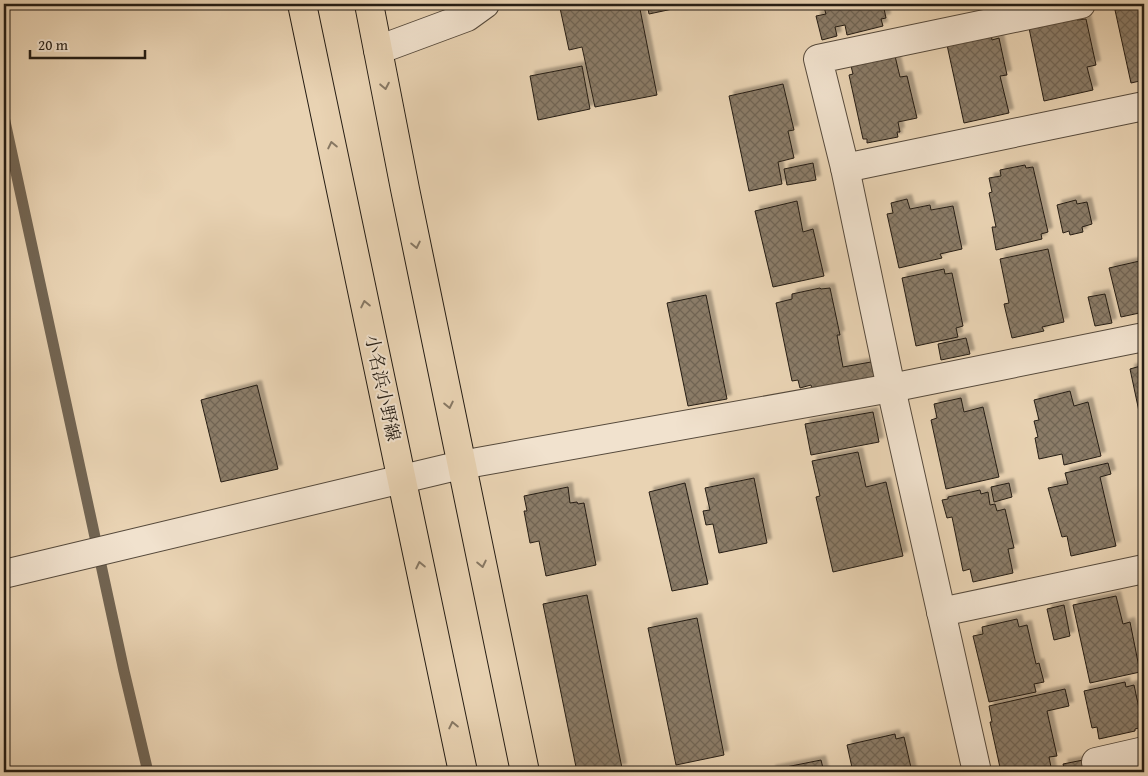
<svg xmlns="http://www.w3.org/2000/svg" width="1148" height="776" font-family="'Gentium Book Plus','Noto Serif JP',serif">
<style>
.lines{fill:none;stroke-linecap:round;stroke-linejoin:round}
.stream{stroke:#726553;stroke-width:11}
.building{fill:url(#building-cross-hatch);stroke:#251d14;filter:url(#shadow)}
.minor-casing{stroke:#564a3c;stroke-width:30}
.primary-casing{stroke:#251d14;stroke-width:30}
.minor{stroke:#f1e2ce;stroke-width:28}
.primary{stroke:#e9d3b3;stroke-width:28}
.oneway{stroke:#877864}
.labels{text-anchor:middle;dominant-baseline:central;stroke-width:4;stroke-linejoin:round;paint-order:stroke}
.street-label{font-size:18px;fill:#251d14;stroke:#f1e2ce}
</style>
<defs>
<pattern id="building-cross-hatch" width="8" height="8" patternUnits="userSpaceOnUse" patternTransform="scale(1.25)"><rect width="8" height="8" fill="#8b7c67"/><path d="M0 0l8 8M0 8l8-8" fill="none" stroke="#716554"/></pattern>
<filter id="shadow"><feDropShadow dx="4.5" dy="-4.5" stdDeviation="1" flood-color="#0004"/></filter>
</defs>
<rect width="100%" height="100%" fill="#e9d3b3"/>
<filter id="stains"><feTurbulence type="fractalNoise" baseFrequency=".004" numOctaves="4"/><feColorMatrix values="0 0 0 0 .2 0 0 0 0 .09 0 0 0 0 .02 0 0 0 .5 -.17"/></filter>
<radialGradient id="worn" r=".72"><stop offset=".6" stop-color="#630" stop-opacity="0"/><stop offset="1" stop-color="#630" stop-opacity=".3"/></radialGradient>
<g class="lines">
<polyline class="stream" points="4,117 124,671 148,772"/>
</g>
<g class="building">
<polygon points="581,4 639,4 657,95 595,107 582,47 569,50 560,8"/>
<polygon points="647,4 696,4 649,14"/>
<polygon points="823,4 883,4 886,18 881,19 883,26 847,35 845,25 835,27 837,36 822,40 816,16 826,14"/>
<polygon points="1144,4 1144,80 1131,83 1115,10"/>
<polygon points="1076,17 1077,20 1086,19 1096,65 1087,67 1093,90 1044,101 1029,28"/>
<polygon points="991,34 992,40 999,38 1007,75 1000,76 1009,113 964,123 947,45"/>
<polygon points="895,56 900,77 907,76 917,118 898,122 900,132 897,132 898,137 867,143 867,139 863,139 849,75 853,74 851,66"/>
<polygon points="582,66 590,109 538,120 530,76"/>
<polygon points="783,84 794,130 788,131 794,158 778,162 782,184 749,191 729,96"/>
<polygon points="813,163 816,180 787,185 784,169"/>
<polygon points="1025,165 1026,168 1033,167 1048,232 1041,234 1042,239 996,250 992,227 996,227 989,193 992,192 989,178 1001,176 1000,170"/>
<polygon points="907,199 910,209 930,205 931,210 953,206 962,249 940,254 942,258 899,268 887,214 893,213 891,203"/>
<polygon points="1076,200 1077,204 1087,202 1092,224 1082,227 1083,232 1070,235 1069,231 1063,233 1057,205"/>
<polygon points="797,201 803,232 813,229 824,276 773,287 755,211"/>
<polygon points="1048,249 1064,322 1042,327 1044,331 1012,338 1004,304 1009,303 1000,259"/>
<polygon points="1144,260 1144,312 1121,317 1109,268"/>
<polygon points="944,269 945,274 952,273 963,326 956,328 958,337 916,346 902,278"/>
<polygon points="820,288 821,289 830,288 840,335 837,335 843,367 871,362 874,375 870,382 813,394 811,385 800,388 798,380 792,381 776,303 792,299 792,294"/>
<polygon points="1105,294 1112,323 1095,326 1088,297"/>
<polygon points="706,295 727,399 688,406 667,303"/>
<polygon points="966,338 970,354 941,360 938,344"/>
<polygon points="1144,365 1144,435 1130,369"/>
<polygon points="257,385 278,469 221,482 201,400"/>
<polygon points="1070,391 1074,406 1088,402 1101,456 1064,465 1062,454 1039,459 1035,438 1038,437 1034,421 1039,420 1034,400"/>
<polygon points="961,398 964,412 983,407 999,477 946,489 931,420 937,418 934,404"/>
<polygon points="873,412 879,442 811,455 805,424"/>
<polygon points="858,452 866,487 886,482 903,556 833,572 816,497 820,496 812,461"/>
<polygon points="1108,463 1111,474 1100,477 1116,546 1071,556 1067,536 1062,537 1048,488 1068,484 1065,473"/>
<polygon points="754,478 767,543 719,553 713,524 706,525 703,511 710,510 705,488"/>
<polygon points="685,483 708,584 672,591 649,492"/>
<polygon points="1009,483 1012,497 994,502 991,487"/>
<polygon points="568,487 570,503 577,502 578,504 584,503 596,565 546,576 539,541 530,543 524,511 527,511 524,496"/>
<polygon points="980,490 981,494 988,492 990,505 995,504 997,511 1005,509 1014,548 1008,549 1013,573 973,582 970,569 963,571 952,517 947,518 942,500 948,499 948,497"/>
<polygon points="587,595 622,768 601,772 577,772 543,604"/>
<polygon points="1116,596 1123,624 1130,622 1140,672 1090,683 1073,605"/>
<polygon points="1064,605 1070,636 1054,640 1047,609"/>
<polygon points="697,618 724,755 676,765 648,628"/>
<polygon points="1017,619 1019,627 1027,625 1036,664 1039,663 1044,682 1034,684 1036,692 989,702 973,636 983,634 982,627"/>
<polygon points="1125,682 1126,687 1134,685 1143,727 1135,729 1135,731 1099,739 1097,727 1092,728 1084,691"/>
<polygon points="1065,689 1069,706 1047,711 1057,756 1049,757 1052,772 1001,772 990,722 992,722 989,706"/>
<polygon points="895,734 896,739 904,737 912,772 853,772 847,745"/>
<polygon points="1088,759 1091,772 1065,772 1063,764"/>
<polygon points="821,760 824,772 771,772 771,770"/>
</g>
<g class="lines">
<g class="minor-casing">
<g id="minor">
<polyline points="378,50 467,17 485,4"/>
<polyline points="845,168 1144,106"/>
<polyline points="4,574 461,465 891,388 1144,337"/>
<polyline points="941,612 1144,569"/>
<polyline points="1096,762 1144,751"/>
<polyline points="977,772 891,388 845,168 818,59 1081,4"/>
</g>
</g>
<g class="primary-casing">
<g id="primary">
<polyline points="302,4 463,772"/>
<polyline points="369,4 405,189 525,772"/>
</g>
</g>
<use href="#minor" class="minor"/>
<use href="#primary" class="primary"/>
</g>
<defs><path id="oneway-chevron" d="M-2-3.5L2.5 0L-2 3.5" fill="none" stroke-width="1.6" stroke-linecap="round" stroke-linejoin="round" transform="scale(1.25)"/></defs>
<g class="oneway">
<use href="#oneway-chevron" transform="translate(385 86) rotate(79)"/>
<use href="#oneway-chevron" transform="translate(332 145) rotate(-102)"/>
<use href="#oneway-chevron" transform="translate(416 245) rotate(78)"/>
<use href="#oneway-chevron" transform="translate(365 304) rotate(-102)"/>
<use href="#oneway-chevron" transform="translate(449 405) rotate(78)"/>
<use href="#oneway-chevron" transform="translate(482 564) rotate(78)"/>
<use href="#oneway-chevron" transform="translate(420 565) rotate(-102)"/>
<use href="#oneway-chevron" transform="translate(453 725) rotate(-102)"/>
</g>
<g class="labels">
<g class="street-label">
<text transform="translate(383 388) rotate(78)">小名浜小野線</text>
</g>
</g>
<rect width="1148" height="776" fill="none" stroke="#e9d3b3" stroke-width="20"/>
<rect x="5" y="5" width="1138" height="766" fill="none" stroke="#251d14" stroke-width="2.5"/>
<rect x="10" y="10" width="1128" height="756" fill="none" stroke="#251d14"/>
<path d="M30 50v8h115v-8" fill="none" stroke="#251d14" stroke-width="2.5"/>
<text x="38" y="50" font-size="15" fill="#251d14" stroke="#f1e2ce" stroke-width="4" paint-order="stroke">20 m</text>
<rect width="100%" height="100%" filter="url(#stains)"/>
<rect width="100%" height="100%" fill="url(#worn)"/>
</svg>
